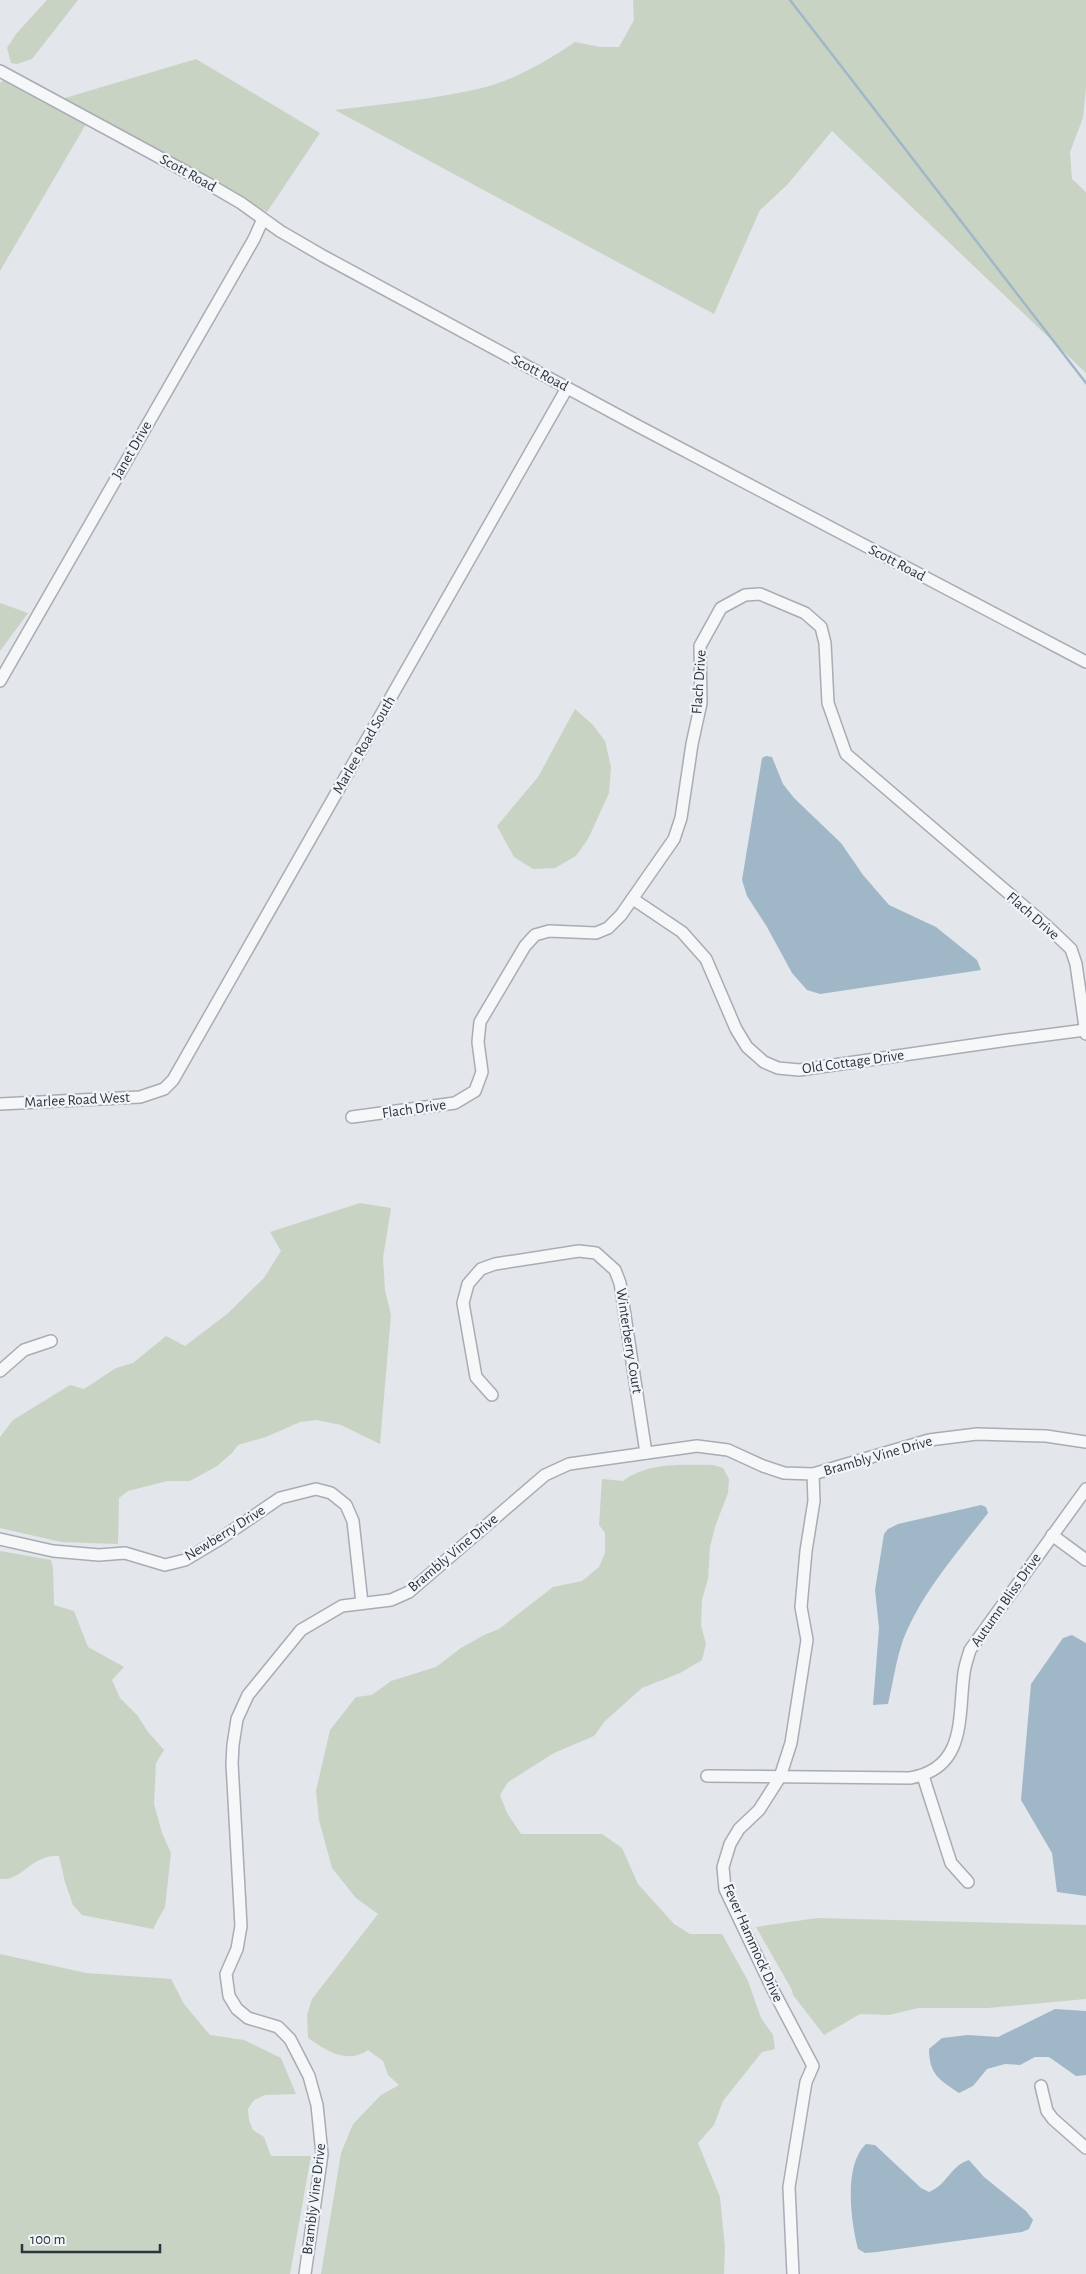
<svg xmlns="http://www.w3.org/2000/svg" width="1086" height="2274" font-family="'Alegreya Sans',sans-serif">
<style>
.green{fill:#c9d3c4}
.water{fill:#a0b7c8}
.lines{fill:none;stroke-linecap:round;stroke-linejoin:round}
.stream{stroke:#a0b7c8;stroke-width:2.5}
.minor-casing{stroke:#a8adb4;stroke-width:14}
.minor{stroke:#f5f7f8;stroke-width:11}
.labels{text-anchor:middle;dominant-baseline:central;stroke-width:4.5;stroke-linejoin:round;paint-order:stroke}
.street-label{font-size:15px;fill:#2b3541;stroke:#f2f5f7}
</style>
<rect width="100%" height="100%" fill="#e3e6ea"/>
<g class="green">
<polygon points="47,0 78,0 32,59 17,64 11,63 7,48 16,34"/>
<path d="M633,0H1086V88L1083,118L1070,152L1072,179L1086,192V373L832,131L787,185L760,210L714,314L335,110C385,104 437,99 486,87C516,79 550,59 575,42L600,47H619L634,20Z"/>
<polygon points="196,59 320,133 267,212 89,119 0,271 0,83 7,77 55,101"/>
<polygon points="0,603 28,613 0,651"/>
<polygon points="575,709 593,725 605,741 611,767 609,793 588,839 576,856 555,868 533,869 514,857 497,826 538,777"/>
<polygon points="360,1203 391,1208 383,1258 385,1290 391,1315 380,1444 341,1425 316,1420 300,1422 266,1437 238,1445 232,1453 217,1466 190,1481 167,1481 128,1491 119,1498 118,1544 61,1542 0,1528 0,1437 13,1420 70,1385 84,1389 116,1368 133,1363 166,1336 185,1346 227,1314 264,1278 281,1251 270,1232"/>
<path d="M713,1465L723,1468L729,1479L728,1493L715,1527L710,1547L708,1579L702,1600L701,1625L706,1644L702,1660L680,1673L642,1688L605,1721L594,1736L554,1753L508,1782L500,1795L507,1813L521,1834H602L622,1848L638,1884L674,1924L690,1934H722L748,1981L761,2018L773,2035L775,2049L762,2052L723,2101L714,2125L698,2143L720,2197L725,2248L724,2274H321L341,2153L353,2124L381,2095L399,2085L388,2075L383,2061L368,2050C346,2065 326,2050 308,2038L307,2015L312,1999L378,1914L356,1898L332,1868L319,1820L316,1791L330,1730L356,1697L372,1695L391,1681L436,1667L461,1648L484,1635L499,1629L553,1587L582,1581L599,1567L605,1553V1533L599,1525L602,1479L623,1481C649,1462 681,1465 713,1465Z"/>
<path d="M0,1551L51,1560L53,1569L54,1605L74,1611L88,1647L124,1667L112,1680L120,1698L137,1715L148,1732L164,1750L156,1763L154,1804L162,1833L171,1853L165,1907L153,1929L82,1915L73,1905L65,1882L59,1856C30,1854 24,1881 0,1879Z"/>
<polygon points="817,1918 1086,1925 1086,1999 988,2008 918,2008 889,2015 860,2014 824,2035 793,1995 792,1990 756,1927"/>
<polygon points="0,1954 86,1973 171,1979 184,2004 210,2035 244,2040 281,2058 296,2094 265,2095 254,2100 248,2109 249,2120 253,2130 264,2137 271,2156 311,2156 290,2274 0,2274"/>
</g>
<g class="water">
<polygon points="766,756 772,757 783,784 794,798 841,843 863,875 889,905 936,927 977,960 981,970 820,994 807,990 792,973 767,927 747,896 742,880 762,758"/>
<path d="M981,1505L986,1507L988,1513C957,1553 922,1592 903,1640C896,1660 893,1683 888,1704L873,1705L879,1628L875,1590L884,1534L888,1529L898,1524Z"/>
<polygon points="1072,1635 1086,1643 1086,1896 1057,1892 1052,1853 1021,1800 1031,1684 1063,1638"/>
<path d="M1055,2009L1086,2011V2075L1076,2076L1049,2057H1035L1020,2065L1005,2064L987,2069L973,2086L959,2093C940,2080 929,2075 929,2049L942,2038L968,2035L998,2037Z"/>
<path d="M866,2144L875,2145L921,2188L929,2192C947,2185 950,2166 969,2160L984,2177L1026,2211L1033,2220L1029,2229L1022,2232L877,2252L865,2253L858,2249C851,2222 843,2165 866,2144Z"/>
</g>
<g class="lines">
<polyline class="stream" points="790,0 1086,383"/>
<g class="minor-casing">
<g id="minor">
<polyline points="0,71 205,182 241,203 280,231 323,256 636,425 1086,662"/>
<polyline points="0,681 254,239 263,219"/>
<polyline points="633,899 682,932 706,959 736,1029 747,1047 764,1062 778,1068 799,1070 1008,1040 1085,1030"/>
<polyline points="0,1104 140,1097 164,1089 173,1080 567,388"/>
<polyline points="352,1117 455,1103 475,1091 482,1072 478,1042 480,1022 525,946 535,935 549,931 596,933 608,928 621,915 674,839 681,818 692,744 701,703 700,646 721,608 745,595 760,594 805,613 821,627 825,643 828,703 846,754 1048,927 1071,949 1076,964 1086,1034"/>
<polyline points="0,1371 24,1350 51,1341"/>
<polyline points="492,1395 476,1377 463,1303 468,1284 481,1269 495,1264 579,1251 596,1253 615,1270 620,1283 646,1453"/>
<polyline points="1052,1535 1086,1560"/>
<polyline points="0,1539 53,1551 99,1555 125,1553 165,1565 185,1560 220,1539 280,1498 316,1489 331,1493 346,1505 353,1521 362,1603"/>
<path d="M707,1776L910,1778C967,1768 958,1717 964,1673C965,1665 968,1657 970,1650L1086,1489"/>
<polyline points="923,1776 951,1863 968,1882"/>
<polyline points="1041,2086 1047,2111 1053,2119 1086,2148"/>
<polyline points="305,2274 322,2154 317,2105 309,2076 290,2039 278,2027 248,2018 237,2009 229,1996 226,1974 237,1949 241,1926 232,1763 233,1745 237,1719 248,1695 301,1630 342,1606 391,1600 409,1592 545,1475 569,1464 697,1446 728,1450 763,1466 784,1473 813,1474 929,1440 977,1434 1046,1436 1086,1442"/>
<polyline points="793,2274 789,2187 806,2082 813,2066 772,1988 725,1889 723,1867 730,1844 739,1829 759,1810 780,1777 791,1743 807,1640 801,1607 806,1551 814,1501 813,1474"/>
</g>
</g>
<use href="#minor" class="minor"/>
</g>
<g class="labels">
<g class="street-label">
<text transform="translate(188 173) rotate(29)">Scott Road</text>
<text transform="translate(540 373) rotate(28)">Scott Road</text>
<text transform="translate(132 450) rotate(-60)">Janet Drive</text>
<text transform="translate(897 563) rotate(28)">Scott Road</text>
<text transform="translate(699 682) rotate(-86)">Flach Drive</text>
<text transform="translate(364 745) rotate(-60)">Marlee Road South</text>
<text transform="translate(1033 916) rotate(41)">Flach Drive</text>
<text transform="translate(853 1062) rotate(-8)">Old Cottage Drive</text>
<text transform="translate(77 1100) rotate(-3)">Marlee Road West</text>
<text transform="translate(414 1109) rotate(-8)">Flach Drive</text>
<text transform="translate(629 1341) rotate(81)">Winterberry Court</text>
<text transform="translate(878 1456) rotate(-16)">Brambly Vine Drive</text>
<text transform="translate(225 1533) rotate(-32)">Newberry Drive</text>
<text transform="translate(453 1553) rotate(-40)">Brambly Vine Drive</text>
<text transform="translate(1006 1600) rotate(-55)">Autumn Bliss Drive</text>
<text transform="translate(753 1943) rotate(66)">Fever Hammock Drive</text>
<text transform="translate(314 2199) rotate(-83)">Brambly Vine Drive</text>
</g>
</g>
<path d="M22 2244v8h138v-8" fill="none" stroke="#2b3541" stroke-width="2.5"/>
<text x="30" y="2244" font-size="15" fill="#2b3541" stroke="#f2f5f7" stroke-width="4" paint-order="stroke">100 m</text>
</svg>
